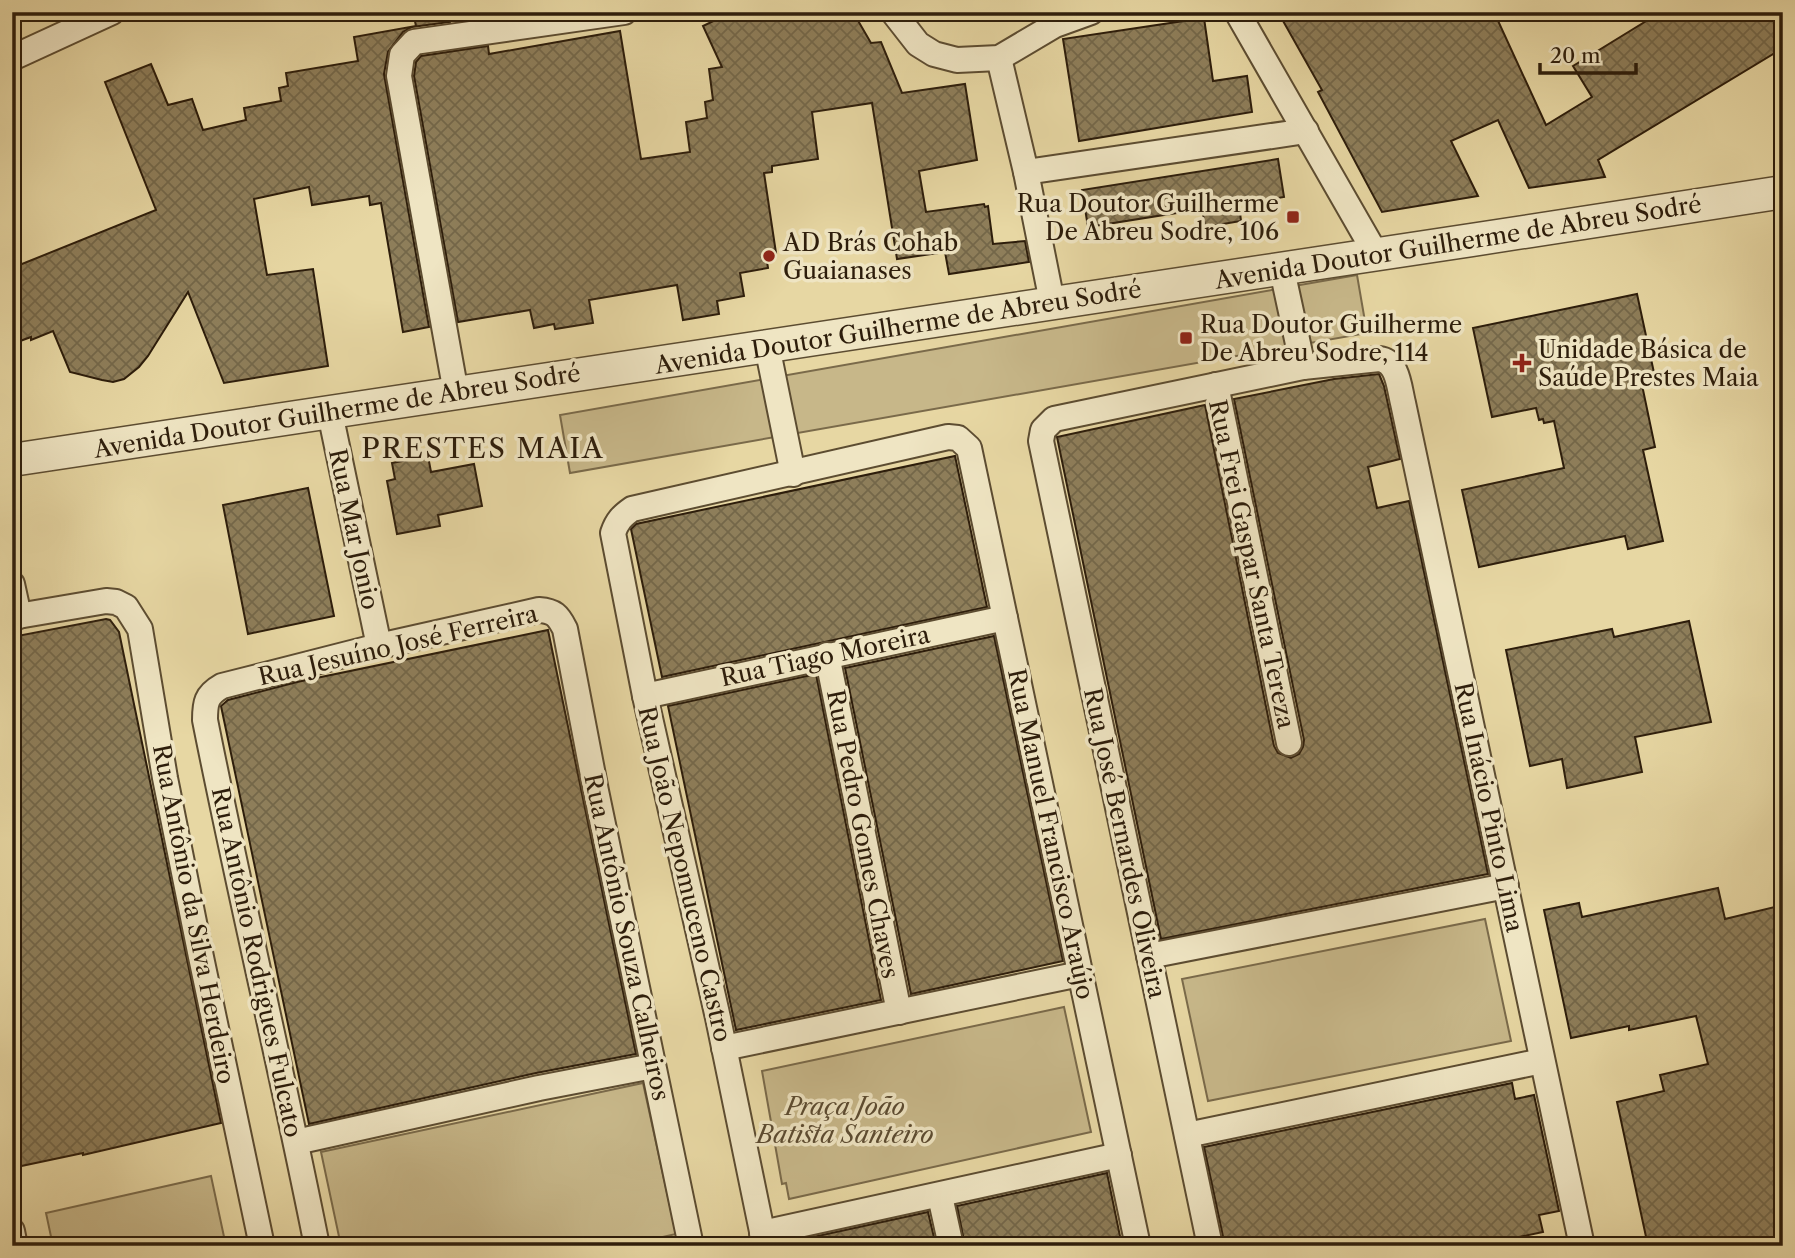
<svg xmlns="http://www.w3.org/2000/svg" width="1795" height="1258" font-family="'Libre Caslon Text',serif">
<style>
.green{fill:#c7b789;stroke:#7a6a4a;stroke-width:2}
.building{fill:url(#building-cross-hatch);stroke:#2d1d0b;stroke-width:2}
.lines{fill:none;stroke-linecap:round;stroke-linejoin:round}
.minor-casing{stroke:#5c4c31;stroke-width:28}
.tertiary-casing{stroke:#5c4c31;stroke-width:35}
.minor{stroke:#efe5c3;stroke-width:24}
.tertiary{stroke:#efe5c3;stroke-width:32}
.poi-dot{fill:#8f2418;stroke:#efe5c3;stroke-width:2.5}
.labels{text-anchor:middle;dominant-baseline:central;stroke-width:7;stroke-linejoin:round;paint-order:stroke}
.poi-label{font-size:24px;fill:#2d1d0b;stroke:#efe5c3;text-anchor:start}
.street-label{font-size:24px;fill:#2d1d0b;stroke:#efe5c3}
.park-label{font-size:24px;font-style:italic;fill:#5b4b31;stroke:#efe5c3}
.quarter-label{font-size:28px;letter-spacing:2px;fill:#2d1d0b;stroke:#efe5c3}
</style>
<defs>
<pattern id="building-cross-hatch" width="8" height="8" patternUnits="userSpaceOnUse" patternTransform="scale(1.75)"><rect width="8" height="8" fill="#8e7e5a"/><path d="M0 0l8 8M0 8l8-8" fill="none" stroke="#746749"/></pattern>
</defs>
<rect width="100%" height="100%" fill="#e7d7a3"/>
<filter id="stains"><feTurbulence type="fractalNoise" baseFrequency=".00286" numOctaves="4"/><feColorMatrix values="0 0 0 0 .2 0 0 0 0 .09 0 0 0 0 .02 0 0 0 .5 -.17"/></filter>
<radialGradient id="worn" r=".72"><stop offset=".6" stop-color="#630" stop-opacity="0"/><stop offset="1" stop-color="#630" stop-opacity=".3"/></radialGradient>
<g class="green">
<polygon points="1357,275 1367,333 570,473 560,415"/>
<polygon points="1485,919 1511,1041 1208,1101 1182,979"/>
<polygon points="1064,1007 1091,1132 789,1199 786,1183 782,1184 762,1071"/>
<polygon points="643,1083 676,1234 623,1246 341,1246 321,1152"/>
<polygon points="211,1176 226,1246 53,1246 46,1213"/>
</g>
<g class="building">
<polygon points="413,12 449,12 450,22 412,27 403,32 388,52 384,74 429,327 403,332 381,203 370,205 369,196 312,205 309,187 254,199 267,275 313,269 328,366 224,383 188,292 148,356 139,367 124,379 113,382 102,380 70,372 53,331 31,340 31,337 12,344 12,268 156,210 105,82 151,64 168,105 192,99 203,130 246,120 244,108 281,101 279,88 288,86 286,73 358,61 354,37 416,26"/>
<polygon points="732,12 853,12 871,43 881,42 902,93 965,84 977,160 919,171 926,212 984,204 985,207 988,206 993,244 1025,241 1029,262 949,274 945,252 897,259 872,103 812,112 818,159 772,166 772,172 764,173 776,253 766,255 768,268 740,273 744,296 717,301 719,314 683,320 677,285 589,300 593,323 555,329 554,324 534,328 530,310 458,322 414,76 416,62 421,56 488,46 489,54 620,31 641,159 690,152 686,122 707,118 705,102 713,100 709,69 722,67 703,26"/>
<polygon points="1278,12 1494,12 1546,125 1592,97 1573,66 1661,12 1783,12 1783,48 1598,160 1605,177 1529,188 1498,120 1451,141 1478,196 1382,212 1318,92 1322,90"/>
<polygon points="1204,18 1213,81 1247,76 1252,112 1079,141 1063,39"/>
<polygon points="1278,159 1284,197 1239,204 1241,221 1205,227 1202,209 1088,227 1082,190"/>
<polygon points="1637,294 1656,382 1642,385 1655,447 1643,450 1663,541 1628,549 1625,536 1479,567 1462,490 1564,468 1554,421 1544,423 1543,419 1539,420 1536,408 1492,417 1473,328"/>
<polygon points="1379,374 1384,386 1400,459 1368,467 1377,508 1409,501 1488,874 1161,939 1057,437 1205,405 1274,746 1278,753 1291,758 1299,754 1303,747 1304,740 1234,399 1334,379"/>
<polygon points="428,456 431,472 474,464 482,506 438,515 440,526 397,534 387,481 395,479 392,463"/>
<polygon points="955,456 987,607 662,677 631,529 636,524"/>
<polygon points="308,488 334,616 248,634 223,505"/>
<polygon points="106,619 110,620 119,632 221,1123 83,1155 83,1153 12,1168 12,637"/>
<polygon points="1689,621 1711,722 1635,737 1642,772 1567,788 1562,759 1530,766 1506,650 1612,629 1614,637"/>
<polygon points="548,630 636,1054 536,1073 309,1124 221,706 228,700 297,682"/>
<polygon points="994,636 1063,961 911,994 845,668"/>
<polygon points="816,674 881,1000 736,1030 668,706"/>
<polygon points="1718,888 1725,919 1783,905 1783,1246 1648,1246 1617,1102 1664,1091 1660,1075 1708,1064 1696,1016 1629,1030 1629,1026 1571,1038 1544,910 1579,903 1582,917"/>
<polygon points="1512,1083 1515,1099 1534,1095 1559,1211 1539,1215 1543,1232 1477,1246 1225,1246 1204,1147"/>
<polygon points="1107,1173 1122,1246 965,1246 957,1206"/>
<polygon points="928,1212 936,1246 791,1246 790,1242"/>
</g>
<g class="lines">
<g class="minor-casing">
<g id="minor">
<polyline points="893,12 918,44 934,54 957,60 999,58 1055,25 1091,12"/>
<polyline points="1237,12 1377,256"/>
<polyline points="12,58 112,12"/>
<polyline points="999,58 1026,172 1052,302"/>
<polyline points="1026,172 1306,131"/>
<polyline points="1282,270 1303,367"/>
<polyline points="767,346 793,474"/>
<polyline points="1216,385 1289,743"/>
<polyline points="456,393 399,76 402,55 414,42 624,12"/>
<polyline points="330,413 379,646"/>
<polyline points="12,584 19,616"/>
<polyline points="12,617 106,601 116,602 126,607 140,629 165,778 201,957 262,1246"/>
<polyline points="827,655 899,1012"/>
<polyline points="645,696 1005,618"/>
<polyline points="1149,956 1506,886"/>
<polyline points="724,1048 1080,974"/>
<polyline points="1187,1135 1542,1061"/>
<polyline points="296,1142 539,1088 653,1066"/>
<polyline points="940,1196 951,1246"/>
<polyline points="12,1231 15,1246"/>
<polyline points="762,1233 1119,1155"/>
<path d="M317,1246C282,1070 240,896 205,720C205,703 206,695 222,686L379,646L539,610C554,611 558,615 565,629L596,791L691,1246"/>
<path d="M765,1246L718,1018L645,696L613,533C617,521 622,516 632,509L948,437L958,438L969,448L1138,1246"/>
<path d="M1210,1246L1041,441L1043,430L1054,419L1303,367L1379,359C1398,361 1399,387 1403,403L1582,1246"/>
</g>
</g>
<g class="tertiary-casing">
<path id="tertiary" d="M12,460C602,370 1193,284 1783,192"/>
</g>
<use href="#minor" class="minor"/>
<use href="#tertiary" class="tertiary"/>
</g>
<g class="poi-dot">
<rect x="1286" y="210" width="14" height="14" rx="3.5"/>
<circle cx="769" cy="256" r="7"/>
<rect x="1179" y="331" width="14" height="14" rx="3.5"/>
<path d="M1518.5 352.5h7v7h7v7h-7v7h-7v-7h-7v-7h7z"/>
</g>
<g class="labels">
<g class="poi-label">
<text x="1279" y="203" text-anchor="end">Rua Doutor Guilherme<tspan x="1279" dy="28">De Abreu Sodre, 106</tspan></text>
<text x="783" y="242">AD Brás Cohab<tspan x="783" dy="28">Guaianases</tspan></text>
<text x="1200" y="324">Rua Doutor Guilherme<tspan x="1200" dy="28">De Abreu Sodre, 114</tspan></text>
<text x="1538" y="349">Unidade Básica de<tspan x="1538" dy="28">Saúde Prestes Maia</tspan></text>
</g>
<g class="street-label">
<text transform="translate(1458 242) rotate(-9)">Avenida Doutor Guilherme de Abreu Sodré</text>
<text transform="translate(898 327) rotate(-9)">Avenida Doutor Guilherme de Abreu Sodré</text>
<text transform="translate(337 411) rotate(-9)">Avenida Doutor Guilherme de Abreu Sodré</text>
<text transform="translate(354 529) rotate(78)">Rua Mar Jonio</text>
<text transform="translate(1252 564) rotate(78)">Rua Frei Gaspar Santa Tereza</text>
<text transform="translate(398 645) rotate(-13)">Rua Jesuíno José Ferreira</text>
<text transform="translate(825 656) rotate(-12)">Rua Tiago Moreira</text>
<text transform="translate(1489 807) rotate(78)">Rua Inácio Pinto Lima</text>
<text transform="translate(863 834) rotate(79)">Rua Pedro Gomes Chaves</text>
<text transform="translate(1051 834) rotate(78)">Rua Manuel Francisco Araújo</text>
<text transform="translate(1125 843) rotate(78)">Rua José Bernardes Oliveira</text>
<text transform="translate(685 874) rotate(77)">Rua João Nepomuceno Castro</text>
<text transform="translate(194 914) rotate(79)">Rua Antônio da Silva Herdeiro</text>
<text transform="translate(627 937) rotate(78)">Rua Antônio Souza Calheiros</text>
<text transform="translate(257 962) rotate(78)">Rua Antônio Rodrigues Fulcato</text>
</g>
<g class="park-label">
<text x="845" y="1106">Praça João<tspan x="845" dy="28">Batista Santeiro</tspan></text>
</g>
<g class="quarter-label">
<text x="483" y="448">PRESTES MAIA</text>
</g>
</g>
<rect width="1795" height="1258" fill="none" stroke="#e7d7a3" stroke-width="42"/>
<rect x="14" y="14" width="1767" height="1230" fill="none" stroke="#2d1d0b" stroke-width="3.5"/>
<rect x="21" y="21" width="1753" height="1216" fill="none" stroke="#2d1d0b" stroke-width="2"/>
<path d="M1540 63v10h96v-10" fill="none" stroke="#2d1d0b" stroke-width="3.5"/>
<text x="1550" y="63" font-size="21" fill="#2d1d0b" stroke="#efe5c3" stroke-width="5" paint-order="stroke">20 m</text>
<rect width="100%" height="100%" filter="url(#stains)"/>
<rect width="100%" height="100%" fill="url(#worn)"/>
</svg>
